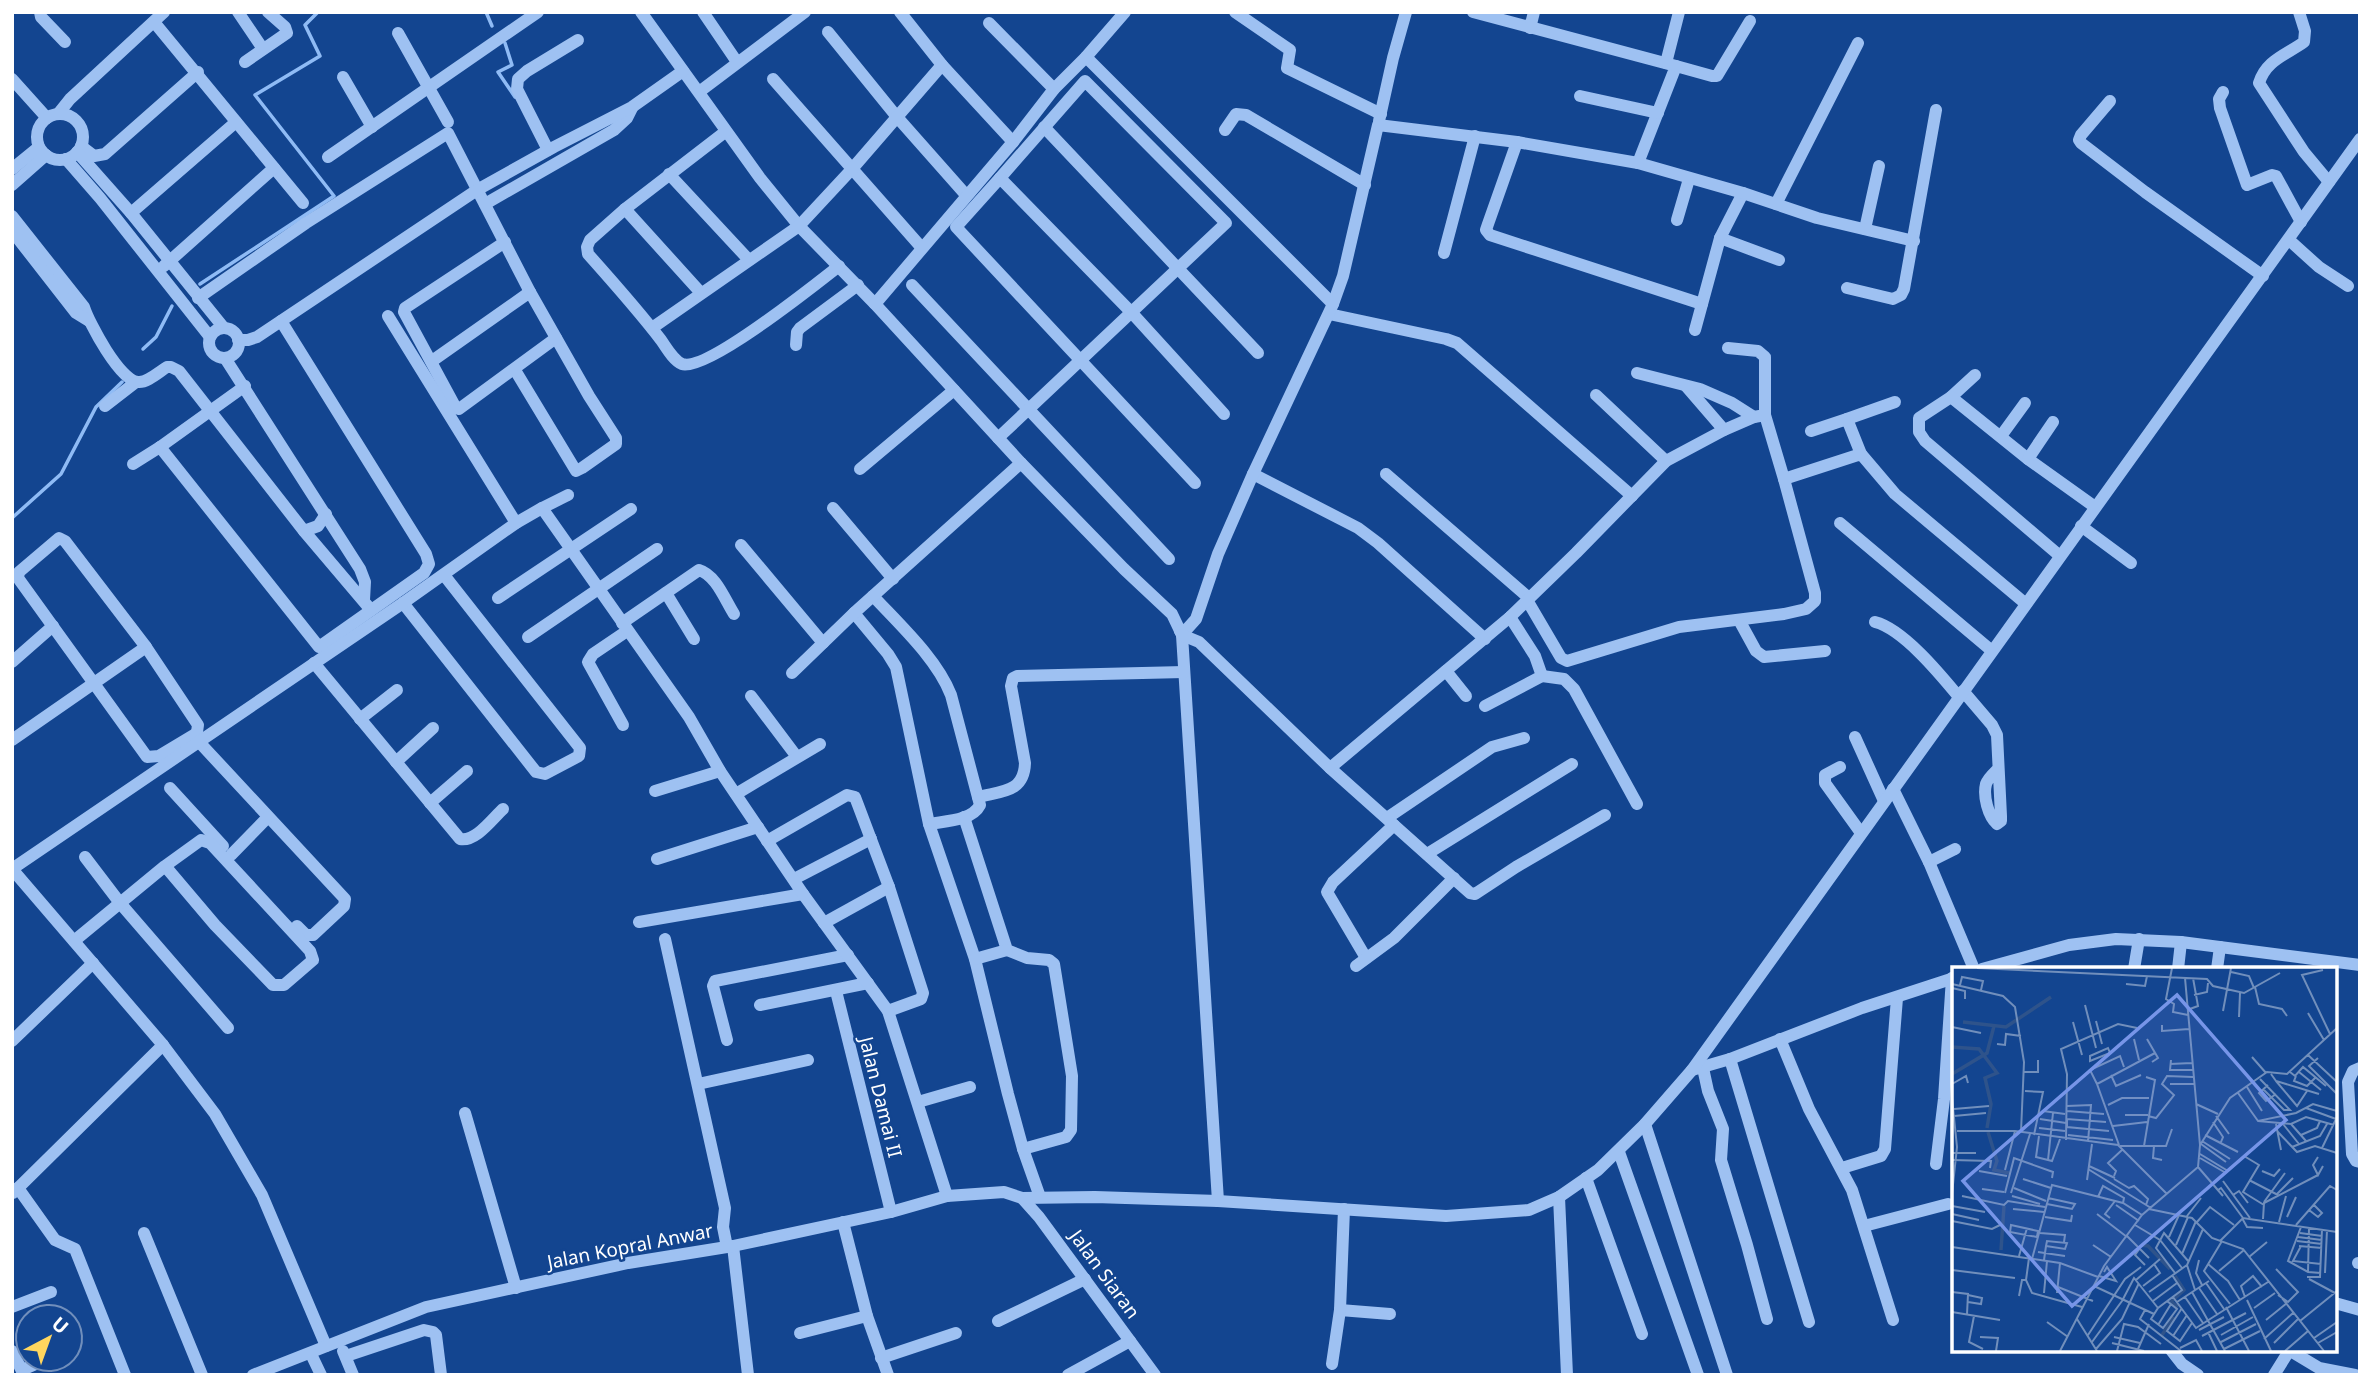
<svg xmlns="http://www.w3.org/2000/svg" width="2372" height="1387" font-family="'Noto Sans',sans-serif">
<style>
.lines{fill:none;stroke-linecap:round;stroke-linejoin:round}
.stream{stroke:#8fbbf5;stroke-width:3.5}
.minor{stroke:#9ec1f2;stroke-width:12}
.labels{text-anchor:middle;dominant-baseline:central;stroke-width:5;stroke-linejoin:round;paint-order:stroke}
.street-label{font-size:19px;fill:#fff;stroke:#134590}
.inset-river{fill:none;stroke:#2e538b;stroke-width:3.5}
.inset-road{fill:none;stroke:#718fbc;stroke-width:2}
.view{fill:#7795e8;fill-opacity:0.15;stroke:#7795e8;stroke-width:3.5}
.inset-edge{fill:none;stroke:#fff;stroke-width:3.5}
</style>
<rect width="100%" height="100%" fill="#134590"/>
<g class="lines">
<g class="stream">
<polyline points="486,12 492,26"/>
<polyline points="505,43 512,65 498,72 515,97"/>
<polyline points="200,284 334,196 255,95 320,56 305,25 318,12"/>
<polyline points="143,349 156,337 172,306"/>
<polyline points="12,518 61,474 96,407 122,382"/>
</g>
<g class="minor">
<polyline points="40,12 41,17 65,42"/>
<polyline points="238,12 263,49"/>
<polyline points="641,12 760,178 799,226 875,304 1021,463 1124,569 1172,614 1182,635 1218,1201"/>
<polyline points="703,12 737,62"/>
<polyline points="900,12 942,65 1013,142"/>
<polyline points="1235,12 1290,50 1287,68 1381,114"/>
<polyline points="1473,12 1676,66 1638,163"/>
<path d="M2299,12L2305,31L2304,42C2286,55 2266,60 2259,83L2304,152L2329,182"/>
<polyline points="154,22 303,203"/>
<polyline points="989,23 1054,89"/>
<polyline points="1530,28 1534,12"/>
<polyline points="828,32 897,117 966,195"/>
<polyline points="398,33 448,122"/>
<polyline points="1086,57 1333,304"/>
<polyline points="245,62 287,33 285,27 268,12"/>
<polyline points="1666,63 1679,12"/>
<polyline points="1676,66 1712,76 1717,76 1750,21"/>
<polyline points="343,77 372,127"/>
<polyline points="12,79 47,118"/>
<polyline points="773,79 921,247"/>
<polyline points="699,92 805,12"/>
<polyline points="2223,92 2219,99 2220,108 2247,185 2272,175 2276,176 2301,222"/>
<polyline points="1580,96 1658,113"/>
<polyline points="2110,101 2081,135 2079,140 2081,143 2145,192 2263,276"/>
<polyline points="58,114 70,99 164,12"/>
<circle cx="60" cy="137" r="23"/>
<polyline points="1379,121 1393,58 1406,12"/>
<polyline points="1044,127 1258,353"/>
<polyline points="1225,130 1236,114 1246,115 1365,185"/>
<path d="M725,132L625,209L590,240L587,247L588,254C613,282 638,310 661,340C666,347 673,360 682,364C706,372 816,284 839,266"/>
<polyline points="1517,142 1488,224 1486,230 1490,235 1702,304"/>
<polyline points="81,146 94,156 105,154 198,72"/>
<polyline points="548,150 517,89 518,79 527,71 578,40"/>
<polyline points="77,152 131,213 224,328"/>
<polyline points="328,157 538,12"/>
<polyline points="66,159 100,198 210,337"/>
<polyline points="12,169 39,147"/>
<polyline points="669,174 749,260"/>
<polyline points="12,185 46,155"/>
<polyline points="485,204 614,130 627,118 632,108"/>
<polyline points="1776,204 1858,43"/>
<polyline points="625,209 701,293"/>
<polyline points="131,213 236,122"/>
<path d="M12,216L84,307C89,323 120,381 138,382C147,383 159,372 167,367H171L179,371L304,531L371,610"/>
<polyline points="1677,220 1689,179"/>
<polyline points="1865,229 1879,166"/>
<polyline points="12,231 76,313 89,321"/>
<polyline points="1720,238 1779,260"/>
<polyline points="2289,240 2319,267 2348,286"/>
<polyline points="505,242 405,308 404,312 456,408 459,409 556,338"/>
<polyline points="1444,253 1475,136"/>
<polyline points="164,266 274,168"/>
<polyline points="912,285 1169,559"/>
<polyline points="1847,288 1893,299 1901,295 1904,289 1936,110"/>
<polyline points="198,298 306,223 448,133 530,292 589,396 616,438 616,444 582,468 576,471 515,370"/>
<polyline points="875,304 1013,142 1054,89 1086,57 1125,12"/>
<polyline points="1329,314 1446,339 1457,343 1632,496"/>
<polyline points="388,316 516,523"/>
<polyline points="652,328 799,226 852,169 942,65"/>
<circle cx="224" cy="343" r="15"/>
<polyline points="1695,330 1720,238 1743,193"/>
<polyline points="238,340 248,340 257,337 477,190 554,147 632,107 683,71"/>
<polyline points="796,345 797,332 800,328 858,285"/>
<polyline points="225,358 360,569 365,582 364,600"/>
<polyline points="432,361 530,292"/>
<polyline points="1637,373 1700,389 1732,403 1754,417"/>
<polyline points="1975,375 1951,397 1919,418 1919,432 1925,441 2060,556"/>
<polyline points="1686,386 1724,430"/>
<polyline points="1596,395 1666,461"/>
<polyline points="1951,397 2028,459 2095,507"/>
<polyline points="105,406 136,382"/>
<polyline points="1765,415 1784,479"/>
<polyline points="1847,419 1895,402"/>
<polyline points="1811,431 1847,419 1861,454"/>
<polyline points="2001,436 2025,403"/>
<polyline points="998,438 1226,223 1085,81 1000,178"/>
<polyline points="160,447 319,647 424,573 429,564 426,554 281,321"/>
<polyline points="2028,459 2053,422"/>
<polyline points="133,464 160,447 245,386"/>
<polyline points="860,469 954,390"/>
<polyline points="1253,474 1358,528 1378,543 1485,639"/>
<polyline points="1386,474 1529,598"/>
<polyline points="1195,483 956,227 1000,178 1132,313 1224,414"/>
<polyline points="542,508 568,495"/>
<polyline points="833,508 893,579"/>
<polyline points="1840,523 1992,651"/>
<polyline points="2081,526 2131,563"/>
<polyline points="304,531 318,526 326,514"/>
<polygon points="59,538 65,541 146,647 198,725 197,732 194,735 159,756 147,757 18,578 19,572"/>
<polyline points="741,545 823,643"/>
<polyline points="666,593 694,639"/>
<path d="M873,596C900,625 937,659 951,695L980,805C972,821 945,821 929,824"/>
<polyline points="498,598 631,509"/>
<polyline points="1527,600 1561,658 1567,661 1679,627 1784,614 1806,609 1815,601 1815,593 1784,479 1861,454 1895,494 2026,604"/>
<polyline points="403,603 536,772 545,774 579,756 580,748 444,575"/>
<polyline points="854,613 888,654 896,667 929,824 975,959 1008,1094 1023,1149 1040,1197"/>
<polyline points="1739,620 1756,651 1764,657 1825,651"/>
<path d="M1875,622C1903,629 1940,674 1959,697"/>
<path d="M622,623L699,570C716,575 725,600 734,614"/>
<polyline points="1180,631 1187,629 1196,619 1218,554 1253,474 1333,304 1343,276 1378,125 1517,142 1638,163 1743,193 1817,218 1914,241"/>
<polyline points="1182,635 1199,642 1330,768 1470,893 1475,894 1516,867 1605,815"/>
<polyline points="528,637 657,549"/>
<polyline points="12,662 53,626"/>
<path d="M314,663L460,839C476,842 492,819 503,809"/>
<polyline points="1446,671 1466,696"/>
<polyline points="792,673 854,613 1021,463"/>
<polyline points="1542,676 1564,679 1574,689 1637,804"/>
<path d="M1963,691L1992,725L1997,735L2001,816V821L1997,824C1988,816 1983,796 1986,784C1988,778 1993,774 1998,769"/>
<polyline points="751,696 797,757"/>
<polyline points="1485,706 1542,676 1535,656 1510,617"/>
<polyline points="360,719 397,690"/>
<polyline points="623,725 588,662 593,654 627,631"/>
<polyline points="1855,737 1884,801"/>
<polyline points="12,740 146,647"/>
<polyline points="200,743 345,899 344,906 313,935 306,935 297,926"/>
<polyline points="396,762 433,728"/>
<polyline points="1840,767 1825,775 1825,783 1861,833"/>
<polyline points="1330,768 1510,617 1576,553 1666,461 1724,430 1754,417 1765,415 1765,357 1758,351 1728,348"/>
<polyline points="170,788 223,846"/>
<polyline points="1893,789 1929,862 1974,969"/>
<polyline points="655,791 720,771"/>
<polyline points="736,794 820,744"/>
<path d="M978,797C1001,791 1024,793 1025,763L1011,686L1013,678L1017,676L1184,672"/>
<polyline points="430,803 467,771"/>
<polyline points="964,817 1007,950 1027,958 1049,960 1054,964 1072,1076 1071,1130 1066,1137 1023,1149"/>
<polyline points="1387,818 1492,747 1524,738"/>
<polyline points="767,841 847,795 855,797 889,887 923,993 921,999 888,1011"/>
<polyline points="1427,854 1572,764"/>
<polyline points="231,855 268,817"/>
<polyline points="85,857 120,903 228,1028"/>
<polyline points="657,859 758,827"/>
<polyline points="1929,862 1955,849"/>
<polyline points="794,879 871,839"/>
<polyline points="639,922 803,894"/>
<polyline points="824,923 889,887"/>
<polyline points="665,939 725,1208 723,1227 727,1247"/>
<polyline points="74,941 165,866 201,840 210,843 310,951 313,960 284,985 273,985 215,925 165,866"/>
<polyline points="1366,958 1327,892 1333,882 1394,825"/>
<polyline points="975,959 1007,950"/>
<polyline points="1356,966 1394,938 1454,878"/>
<polyline points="1982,969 2069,945 2116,939 2181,942 2360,965"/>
<polyline points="2134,969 2139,939"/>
<polyline points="2178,969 2181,942"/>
<polyline points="2217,969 2220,947"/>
<polyline points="836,991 891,1212"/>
<polyline points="760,1005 868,983"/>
<polyline points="1780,1039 1809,1109 1852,1190 1893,1320"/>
<polyline points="727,1040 713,986 715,981 848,955"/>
<polyline points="12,1041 93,963"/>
<polyline points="1730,1059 1809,1322"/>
<polyline points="1703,1068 1708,1091 1723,1129 1721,1160 1747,1245 1767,1319"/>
<polyline points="2360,1068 2353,1071 2348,1082 2352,1154 2356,1161 2360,1162"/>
<polyline points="1692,1070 1730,1059 1862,1008 1954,978"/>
<polyline points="698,1084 808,1060"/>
<polyline points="918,1102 970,1087"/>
<polyline points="465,1113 516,1288"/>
<polyline points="1645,1124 1727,1375"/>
<polyline points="1619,1152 1698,1375"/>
<polyline points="1936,1164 1944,1099 1952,978"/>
<polyline points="1842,1168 1881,1156 1885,1149 1897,998"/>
<polyline points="1586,1178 1642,1334"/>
<polyline points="18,1188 55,1240 75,1249 125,1375"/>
<polyline points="13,1193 163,1045"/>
<polyline points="1559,1197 1567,1375"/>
<polyline points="1022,1198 1039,1217 1155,1375"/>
<polyline points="843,1222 867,1316 888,1375"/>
<polyline points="1864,1226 1948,1204"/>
<polyline points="144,1233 202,1375"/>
<polyline points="733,1246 748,1375"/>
<polyline points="2358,1263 2360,1263"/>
<polyline points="2335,1303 2360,1310"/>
<polyline points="12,1307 51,1292"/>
<polyline points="1340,1310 1390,1314"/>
<polyline points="998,1321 1085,1279"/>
<polyline points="800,1333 867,1316"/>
<polyline points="326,1346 262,1195 215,1114 163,1045 12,869 403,603 516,523 542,508 689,717 720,771 803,894 888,1011 947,1196"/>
<polyline points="2171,1350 2182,1364 2198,1375"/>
<polyline points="2289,1350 2319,1368 2355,1375"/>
<polyline points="12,1351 24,1375"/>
<polyline points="343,1351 353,1375"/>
<polyline points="311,1354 321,1375"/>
<polyline points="346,1356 424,1330 433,1332 436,1335 441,1375"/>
<polyline points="881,1358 956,1333"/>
<polyline points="1332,1364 1340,1310 1344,1209"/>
<polyline points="22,1370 47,1359"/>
<polyline points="253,1375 426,1307 628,1263 733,1246 891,1212 947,1196 1004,1192 1022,1198 1095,1197 1218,1201 1446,1216 1529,1210 1559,1197 1598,1170 1645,1124 1692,1070 2360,139"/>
<polyline points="1068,1375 1130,1341"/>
<polyline points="2274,1375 2289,1351"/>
</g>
</g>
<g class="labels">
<g class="street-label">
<text transform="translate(881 1097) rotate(76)">Jalan Damai II</text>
<text transform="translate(630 1246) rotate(-11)">Jalan Kopral Anwar</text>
<text transform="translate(1105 1274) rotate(54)">Jalan Siaran</text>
</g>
</g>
<g transform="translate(1952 967)">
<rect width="385" height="385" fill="#134590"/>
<path class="inset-river" d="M11,55L54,60L99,30M0,80L27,82L45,106L33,111L39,137L35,161M0,107L35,86L42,59M36,165L45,194L42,203L57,206M189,278L196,279L218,302M49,283L52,239M223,309L232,323L219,335L226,340M210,368L222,350"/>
<path class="inset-road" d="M25,1L255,12L261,19L292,26L328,6M220,1L214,32L222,37L221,45L236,48M371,3L350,8L378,67M279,5L297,9L302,21M0,17L51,29L63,40L72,95L69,165M174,17L193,19L195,9M8,18L10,10L31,14L29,23M303,20L307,37L330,42L335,49M0,21L13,24V32M242,28L255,25L256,16M133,38L144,81M235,43L246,39L241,11M271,44L279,1M356,46L372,73M287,50L288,26M144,54L150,77M121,55L130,88M210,58V64L237,62M0,60L29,66M182,72L187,93M195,72L206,91L200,95M45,77L53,78L54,67L69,69M156,81L158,86L138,94V89ZM356,88L385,115M300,90L314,106M366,91L357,99L385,127M219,93L218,103H241M218,97L240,96M72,105H86V93M338,105L343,109L351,100L374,119M347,105L369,123M319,107L324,114L367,127M159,108L164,119L189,108M344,109L342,114L355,119L363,111M308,112L338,143H332L311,122M324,114L345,139L355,124M0,117L14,109L16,116M145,117L138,103L168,89L172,100M218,117H242M316,118L307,126L314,134L324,127M295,120L310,144M73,124L91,125L82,168M286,126L306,154L344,146L361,137L385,144M0,131L5,180L0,227M244,137L266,147M156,138L170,131H197M115,139L139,138L136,175M354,141L384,152M2,142L37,139M91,144L113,147M115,144L152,147M173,148H196M2,149L34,146M196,149L204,151L222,128L210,117L215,109L241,110M264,149L277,167M88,152L114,156M306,154L339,157L354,150L382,158M154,155L115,152V160L157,164M261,155L271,170L269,175M324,157L329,183M331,157L347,177M339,157L354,174M161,159L195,155M87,161L113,164M5,164H63L166,178L215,227M325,164L345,185L363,179L385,186M116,168L161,173M253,168L286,185M349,168L365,161L368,154M87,169L84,190L100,194L108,172M114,173L115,107L109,82L166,57L185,61M250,174L278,192M249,177L274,195M167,178L145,117L203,86M248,178L278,131L315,105L335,107L385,61M168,179H214L220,162M192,179L203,113L194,110M202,179L201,191L210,193M340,180L368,169L375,157M370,181L385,150M0,186H24M248,187L276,204M292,189L307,198L291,225L312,238M366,190L361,198L366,208L371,199M248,191L274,206M0,193L39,194L38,201M96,193L101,146M137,199L163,211M246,200L271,229M136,202L199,241M53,203L63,164M27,204L55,209M310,204L322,209L328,202M162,209L164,204L156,196L171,182M71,212L99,221M162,212L177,221L182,219L196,232L194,238M135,213L140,177M297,213L326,228M271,214L298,251M62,221L94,234M30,222L52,225M266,223L269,221L291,251M53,226L62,191L101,205L100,211M59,226L78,167M325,227L341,211M281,228L287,224L296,236M10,229L52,238L56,234L93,240M60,229L88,237M146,230L151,219L172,231L171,236M312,235L333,206M95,237L120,242L123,237L96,231M164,238L187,254M0,239L33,245M61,242L92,245M197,242L240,251L260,271L291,282L372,384M357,243L366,250L370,246L362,238M0,247L27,253M145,247L175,270M235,249L249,231M93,250L119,254L120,248M335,250L344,230M158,251L153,247L163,234M290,251L295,260L311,261M311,252L312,236L366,208M0,254L40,262L48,258M245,255L258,240L282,258M327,255L334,229M59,258L86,264L85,270L58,265ZM183,258L208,273L230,301M344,258L378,219L385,223M349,260L336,294L356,305L369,306M88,266L113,268L112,275M348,266L370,269M175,269L197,291M217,270L227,248M346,270L370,273M268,274L291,251L385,265M270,274L252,304L278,337M345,274L370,277M141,278L159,290M224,278L236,250M347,279L370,281M349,279L341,294L369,297M0,280L108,296L146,310M188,281L183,288L193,298M86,285L113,289M230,287L244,254M67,289L75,261M297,290L315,275M80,292L100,218L171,236L190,248M92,293L94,279L95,274L115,276L113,282L94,279M247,293L244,306L250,318M256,297L276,314L288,333M324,302L346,325L336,335L326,328M0,303L63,311M267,304L292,283M356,305L357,261M223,306L204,281L212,266L237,295M373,306L375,263M147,309L164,314L155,300L152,305M355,310H368L370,262M357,312L383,326M74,313L77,291M184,313L208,292M254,316L272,342M142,319L202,347M191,319L208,306L202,297M106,320L141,334M247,321L265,347M243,323L235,298L251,262M0,325L16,327L15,347M197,325L235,298M240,325L273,384M92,326L95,294M105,326L108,296M67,329L70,313H74L80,326L130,340M221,330L244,361L316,315M233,330L251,356M293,330L289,319L301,309L310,320M295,333L319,384M170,334L182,311L206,341M201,334L225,316M215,334L225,342L211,361L199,352L206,341L230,323L220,308M16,335L29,337L30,331L16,328M225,335L257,314M274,340L297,384M230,341L215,364L228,374L240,356M302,341L323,326M193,343L188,352L229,384M0,345L48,353M22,349L17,375L31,382M125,352L145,384M314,353L335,336M348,354L385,324M95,355L116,370M206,358L219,337M247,363L272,350M256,365L265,384M136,368L173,312L189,300M269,368L301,350M221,369L235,348M250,369L294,346M28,370L46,371L44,384M162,370L188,376M362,371L385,355M312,372L341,346M140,375L170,334M269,375L304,357M160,376L192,384M322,376L346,352M366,376L385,365M228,381L244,373L250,384M144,382L170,352L187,316M186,382L197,357M272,382L308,364M108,384L152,299L190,248L246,200L248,178L233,11M165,384L172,357L186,360L209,377M333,384L356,364"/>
<path class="view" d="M225,28L334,153L120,339L11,214Z"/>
<rect width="385" height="385" class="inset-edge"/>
</g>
<rect width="2372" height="1387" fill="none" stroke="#ffffff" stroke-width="28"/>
<g transform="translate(49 1338) rotate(41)"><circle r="33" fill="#134590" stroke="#718fbc" stroke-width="2"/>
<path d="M0-5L12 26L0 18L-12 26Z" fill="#ffd65e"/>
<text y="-10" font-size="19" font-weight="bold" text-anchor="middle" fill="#ffffff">U</text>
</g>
</svg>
